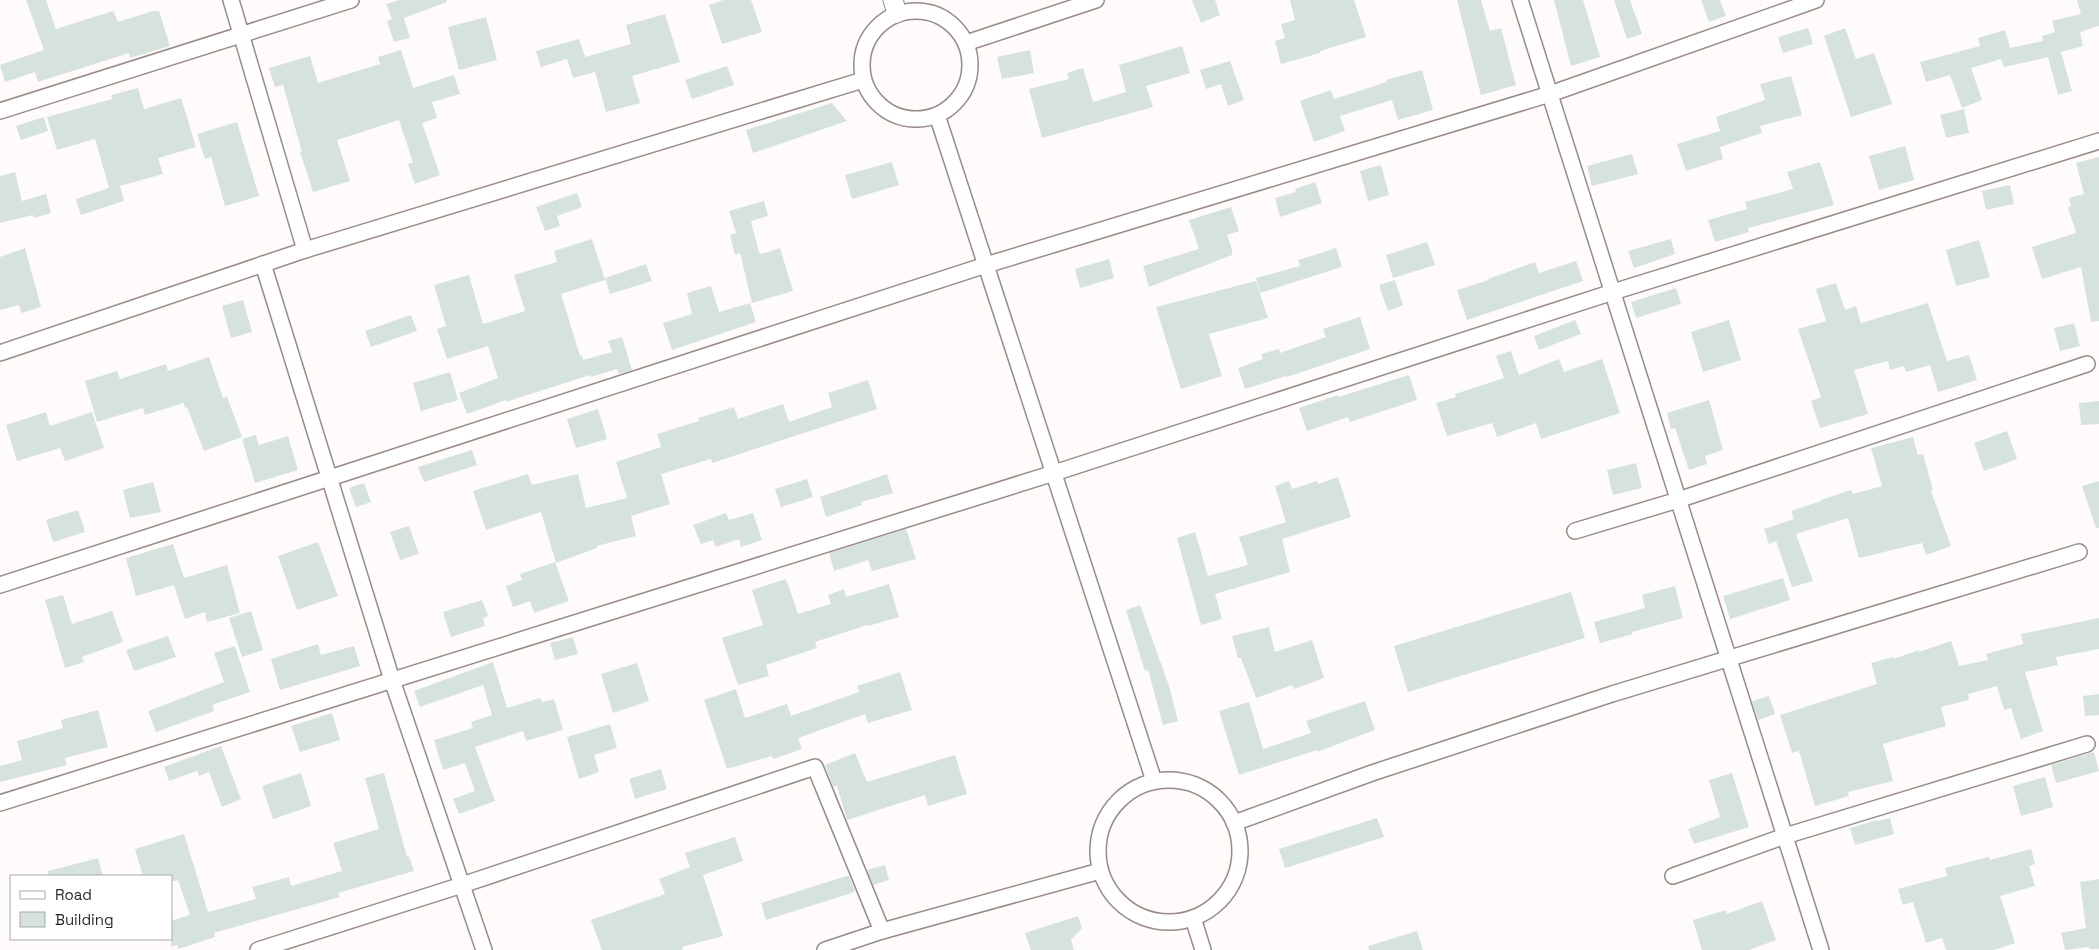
<svg xmlns="http://www.w3.org/2000/svg" width="2099" height="950" font-family="'Space Grotesk',sans-serif">
<style>
.building{fill:#d6e3dc}
.lines{fill:none;stroke-linecap:round;stroke-linejoin:round}
.minor-casing{stroke:#988b88;stroke-width:18}
.tertiary-casing{stroke:#988b88;stroke-width:21}
.minor{stroke:#fff;stroke-width:15}
.tertiary{stroke:#fff;stroke-width:19}
</style>
<rect width="100%" height="100%" fill="#fefbfa"/>
<g class="building">
<polygon points="26,0 46,0 56,29 113,11 118,22 153,11 159,11 170,46 130,58 129,53 38,82 35,72 5,82 0,65 44,50"/>
<polygon points="399,0 447,0 447,2 404,18 410,38 394,42 387,21 392,19 386,4"/>
<polygon points="723,0 751,0 762,32 722,44 709,5"/>
<polygon points="1192,0 1215,0 1220,15 1201,23"/>
<polygon points="1290,0 1354,0 1366,37 1320,51 1320,53 1281,64 1275,41 1285,38 1281,24 1295,20"/>
<polygon points="1457,0 1481,0 1490,31 1501,28 1516,85 1481,95"/>
<polygon points="1554,0 1583,0 1600,57 1571,66"/>
<polygon points="1614,0 1630,0 1642,34 1627,39"/>
<polygon points="1701,0 1720,0 1726,16 1709,22"/>
<polygon points="2077,0 2099,0 2099,26 2080,32 2083,46 2061,52 2072,91 2058,95 2048,57 2004,67 2001,59 1971,68 1982,100 1962,108 1950,75 1926,82 1920,62 1980,46 1978,38 2005,30 2010,48 2043,41 2042,36 2055,32 2052,21 2081,14"/>
<polygon points="665,14 680,62 632,76 640,103 606,112 595,72 573,78 567,59 541,67 536,51 579,39 585,57 631,44 626,25"/>
<polygon points="486,17 497,60 459,70 448,27"/>
<polygon points="1808,28 1813,44 1783,53 1778,37"/>
<polygon points="1845,28 1856,59 1874,53 1892,104 1851,117 1824,36"/>
<polygon points="1182,46 1190,73 1146,86 1153,107 1042,138 1029,89 1069,79 1067,73 1083,68 1093,102 1126,92 1119,65"/>
<polygon points="401,50 413,88 454,75 460,94 432,102 437,118 422,123 440,175 415,184 408,164 413,162 399,120 337,140 350,181 313,192 300,152 302,152 283,85 275,87 269,68 310,56 318,83 380,64 378,57"/>
<polygon points="1030,50 1034,73 1002,79 997,57"/>
<polygon points="1230,61 1244,100 1228,106 1221,84 1206,89 1200,70"/>
<polygon points="727,66 734,85 692,99 685,80"/>
<polygon points="1422,70 1433,110 1398,120 1392,100 1340,116 1345,131 1314,142 1300,101 1331,90 1334,99 1387,82 1386,80"/>
<polygon points="1791,76 1802,115 1760,126 1762,133 1720,147 1723,159 1686,171 1677,144 1720,131 1716,117 1765,100 1760,84"/>
<polygon points="138,88 144,109 181,98 196,147 158,158 163,174 120,186 124,201 81,215 76,199 109,188 95,139 57,150 47,117 112,99 111,95"/>
<polygon points="832,103 847,121 753,153 746,130"/>
<polygon points="1964,109 1969,133 1946,138 1940,115"/>
<polygon points="44,117 48,131 21,140 16,126"/>
<polygon points="237,122 259,196 225,206 211,157 205,159 197,134"/>
<polygon points="1905,146 1914,180 1879,190 1869,156"/>
<polygon points="1632,154 1638,174 1592,186 1587,166"/>
<polygon points="2099,157 2099,321 2091,322 2081,267 2042,279 2032,247 2076,233 2068,207 2071,206 2069,198 2084,194 2076,163"/>
<polygon points="892,162 899,185 852,199 845,175"/>
<polygon points="1820,162 1834,205 1748,228 1749,232 1715,242 1708,220 1747,209 1745,202 1793,189 1787,172"/>
<polygon points="1381,165 1389,195 1368,201 1360,171"/>
<polygon points="15,172 22,201 46,194 51,213 34,218 33,215 0,223 0,176"/>
<polygon points="1315,182 1322,203 1280,217 1275,198 1296,192 1295,189"/>
<polygon points="2010,185 2014,204 1986,210 1982,191"/>
<polygon points="577,193 582,207 557,216 560,226 545,231 536,207"/>
<polygon points="764,201 768,216 751,221 759,252 761,254 780,248 793,291 752,303 740,253 735,255 730,235 736,233 729,211"/>
<polygon points="1231,207 1239,231 1227,235 1232,249 1232,255 1149,287 1143,266 1199,249 1189,220"/>
<polygon points="592,239 605,280 561,294 580,356 582,355 583,360 612,352 608,341 622,337 632,370 619,374 617,369 591,377 590,375 506,402 506,400 467,414 459,393 498,378 488,346 447,359 437,329 446,326 434,285 469,275 483,324 525,311 514,275 557,262 554,251"/>
<polygon points="1671,239 1675,254 1634,268 1628,251"/>
<polygon points="1979,240 1990,277 1956,286 1946,250"/>
<polygon points="1427,242 1435,265 1393,278 1386,255"/>
<polygon points="25,248 41,307 21,313 19,305 0,310 0,257"/>
<polygon points="1336,248 1342,267 1260,293 1256,278 1300,266 1298,260"/>
<polygon points="1109,259 1114,278 1080,288 1075,269"/>
<polygon points="1576,261 1583,281 1467,320 1457,290 1489,280 1488,279 1535,262 1539,273"/>
<polygon points="646,264 652,281 610,294 605,278"/>
<polygon points="1395,280 1403,305 1388,311 1379,285"/>
<polygon points="1256,281 1268,318 1209,334 1222,376 1181,389 1156,307"/>
<polygon points="1836,283 1845,310 1856,306 1861,323 1928,303 1947,361 1969,355 1977,380 1938,392 1930,365 1906,372 1904,366 1890,370 1888,361 1854,370 1868,414 1820,428 1811,401 1821,397 1798,329 1826,321 1816,289"/>
<polygon points="711,286 719,312 750,303 756,322 672,350 663,323 692,314 687,293"/>
<polygon points="1676,288 1681,304 1636,318 1631,302"/>
<polygon points="243,300 252,332 231,338 222,306"/>
<polygon points="411,315 417,331 371,347 365,331"/>
<polygon points="1360,317 1370,349 1287,377 1286,376 1245,389 1238,368 1263,359 1261,354 1279,349 1280,353 1326,337 1323,329"/>
<polygon points="1575,320 1581,334 1539,350 1534,336"/>
<polygon points="1729,320 1741,360 1703,372 1691,332"/>
<polygon points="2074,323 2080,346 2060,351 2054,328"/>
<polygon points="1511,351 1519,375 1559,359 1564,372 1602,359 1620,413 1541,439 1536,423 1497,437 1492,423 1447,436 1436,403 1456,397 1455,394 1504,378 1496,356"/>
<polygon points="209,357 223,398 227,397 242,437 204,451 187,407 185,408 184,403 145,415 143,408 97,422 85,381 117,371 120,379 166,364 168,371"/>
<polygon points="450,372 458,400 421,411 413,383"/>
<polygon points="1409,375 1417,400 1350,422 1348,417 1307,431 1299,408 1338,395 1338,397"/>
<polygon points="868,380 877,409 712,463 711,459 661,474 670,504 631,516 636,536 597,546 597,548 556,563 541,512 486,530 473,491 528,474 532,485 578,474 586,508 627,498 616,462 661,447 657,434 699,421 698,418 734,407 738,419 783,404 789,422 832,407 828,393"/>
<polygon points="1709,400 1723,450 1705,456 1707,464 1689,470 1675,428 1671,429 1667,413"/>
<polygon points="2099,401 2099,424 2081,425 2079,403"/>
<polygon points="598,409 607,439 576,448 567,419"/>
<polygon points="46,412 50,426 92,412 104,448 65,461 60,448 17,461 6,425"/>
<polygon points="2007,431 2017,459 1984,471 1974,443"/>
<polygon points="256,435 259,445 288,436 298,470 255,483 242,439"/>
<polygon points="1913,437 1918,455 1923,454 1933,490 1931,491 1951,546 1926,555 1922,543 1859,558 1848,518 1796,534 1813,581 1792,587 1776,541 1769,544 1764,529 1794,519 1791,511 1821,501 1821,500 1851,490 1853,494 1882,486 1871,448"/>
<polygon points="472,450 477,465 424,482 418,467"/>
<polygon points="1636,463 1642,488 1613,495 1607,470"/>
<polygon points="887,474 893,493 861,502 862,505 826,517 820,497"/>
<polygon points="1338,477 1351,517 1282,539 1290,572 1215,594 1222,619 1201,625 1177,538 1195,532 1208,576 1248,565 1239,537 1286,522 1275,486 1289,481 1292,489 1317,481 1318,484"/>
<polygon points="807,479 813,497 781,507 775,489"/>
<polygon points="2099,481 2099,528 2096,528 2082,486"/>
<polygon points="153,482 161,512 130,518 123,490"/>
<polygon points="364,483 371,502 356,507 349,488"/>
<polygon points="78,510 85,532 53,542 46,520"/>
<polygon points="726,513 729,520 753,513 762,540 741,547 739,539 716,547 713,540 701,544 693,525"/>
<polygon points="409,526 419,554 400,560 390,532"/>
<polygon points="906,529 916,559 872,571 868,560 834,571 829,553"/>
<polygon points="318,542 338,596 297,610 278,556"/>
<polygon points="173,544 184,578 227,565 240,613 207,622 205,612 185,619 174,585 136,596 126,558"/>
<polygon points="555,562 569,601 534,613 530,601 513,607 506,586 522,580 520,574"/>
<polygon points="1783,578 1790,600 1730,619 1723,596"/>
<polygon points="786,579 798,614 831,604 828,595 844,589 846,597 889,584 899,617 868,626 867,625 815,642 817,648 766,665 769,676 738,685 722,638 763,625 752,590"/>
<polygon points="1675,586 1683,618 1632,632 1633,634 1600,643 1594,622 1645,608 1642,595"/>
<polygon points="1571,592 1585,638 1408,692 1394,646"/>
<polygon points="63,595 72,624 112,611 123,642 82,657 84,662 65,668 45,600"/>
<polygon points="482,600 488,616 483,618 485,626 451,637 443,612"/>
<polygon points="1140,605 1169,686 1178,721 1163,725 1148,670 1145,671 1126,610"/>
<polygon points="251,611 263,650 242,657 229,618"/>
<polygon points="2099,618 2099,649 2056,657 2058,665 2025,672 2043,731 2021,739 2011,708 2004,710 1997,686 1968,694 1969,700 1941,707 1946,726 1883,744 1893,781 1848,792 1849,796 1815,806 1799,751 1792,753 1780,715 1877,684 1871,663 1893,657 1893,659 1919,650 1919,652 1951,641 1959,666 1988,660 1986,654 2023,644 2021,634"/>
<polygon points="1269,627 1275,652 1312,640 1324,678 1294,689 1292,685 1256,698 1241,658 1238,658 1232,636"/>
<polygon points="168,636 176,657 134,671 126,650"/>
<polygon points="573,637 578,654 555,660 550,643"/>
<polygon points="318,644 321,655 354,646 360,666 280,690 271,659"/>
<polygon points="235,646 250,692 212,705 214,711 156,732 148,711 224,682 214,653"/>
<polygon points="493,662 507,708 540,698 542,702 554,699 563,730 526,741 523,731 475,747 495,801 459,814 453,799 475,791 465,763 443,770 434,740 473,728 471,722 492,715 483,685 420,707 414,691"/>
<polygon points="637,663 649,701 613,713 601,674"/>
<polygon points="900,672 912,710 868,723 865,714 798,738 802,749 773,759 772,756 727,769 704,700 736,689 745,718 787,704 791,716 859,692 857,686"/>
<polygon points="2099,694 2099,715 2085,716 2083,696"/>
<polygon points="1769,696 1775,714 1758,720 1752,701"/>
<polygon points="1365,701 1375,730 1317,752 1317,750 1239,775 1219,711 1249,702 1263,749 1311,733 1306,721"/>
<polygon points="98,710 108,747 65,758 67,765 0,782 0,766 22,760 17,741 63,728 61,720"/>
<polygon points="332,713 340,740 300,752 291,726"/>
<polygon points="610,724 617,748 594,755 599,772 579,779 567,737"/>
<polygon points="221,746 241,799 222,807 209,772 199,776 197,771 169,781 164,767"/>
<polygon points="2094,752 2099,771 2056,783 2051,765"/>
<polygon points="855,753 867,782 955,755 967,794 928,806 925,795 847,820 837,786 833,787 825,765"/>
<polygon points="661,769 667,789 635,799 629,779"/>
<polygon points="301,773 311,806 273,819 262,786"/>
<polygon points="384,773 407,857 409,856 414,871 338,893 340,897 214,933 215,937 178,949 177,945 171,947 171,921 190,915 178,880 171,882 171,876 143,876 135,849 184,834 208,912 256,899 252,887 289,877 291,886 342,871 333,843 379,829 365,778"/>
<polygon points="1732,773 1749,827 1694,844 1688,829 1720,817 1709,780"/>
<polygon points="2045,777 2053,807 2021,816 2013,786"/>
<polygon points="1377,818 1384,837 1285,868 1279,849"/>
<polygon points="1890,818 1894,834 1855,845 1850,828 1877,820 1878,821"/>
<polygon points="735,837 743,861 703,875 723,936 682,947 683,950 602,950 591,920 665,894 659,879 690,867 685,853"/>
<polygon points="2031,849 2035,864 2029,866 2035,886 2000,896 2015,943 1994,950 1946,950 1942,938 1926,943 1913,902 1903,905 1898,889 1947,876 1945,868 1989,857 1990,860"/>
<polygon points="98,858 103,876 48,876 48,871"/>
<polygon points="885,865 889,880 873,885 867,870"/>
<polygon points="846,876 849,876 855,891 852,893 766,920 761,903"/>
<polygon points="2099,879 2099,949 2089,949 2089,947 2065,950 2061,933 2086,928 2080,882"/>
<polygon points="1762,901 1776,940 1749,950 1702,950 1693,920 1726,910 1727,914"/>
<polygon points="1078,916 1082,928 1071,940 1074,950 1031,950 1025,933"/>
<polygon points="1417,931 1423,950 1369,950 1368,946"/>
</g>
<g class="lines">
<g class="minor-casing">
<g id="minor">
<polyline points="231,0 305,250"/>
<polyline points="1520,0 1821,950"/>
<circle cx="916" cy="65" r="54"/>
<polyline points="966,43 1096,0"/>
<polyline points="0,111 351,0"/>
<polyline points="937,115 1154,781"/>
<polyline points="263,264 392,680 484,950"/>
<polyline points="0,353 305,250 863,80"/>
<polyline points="1575,531 1678,500 2087,364"/>
<polyline points="0,585 986,265 1550,94 1816,0"/>
<circle cx="1169" cy="851" r="71"/>
<polyline points="0,803 1054,473 1613,292 2099,141"/>
<polyline points="1234,823 1372,773 1612,694 2079,552"/>
<polyline points="1673,876 1785,836 2087,744"/>
<polyline points="1193,918 1203,950"/>
<polyline points="258,950 462,885 815,767 882,931"/>
<polyline points="825,950 882,931 1100,871"/>
</g>
</g>
<g class="tertiary-casing">
<polyline id="tertiary" points="893,0 897,13"/>
</g>
<use href="#minor" class="minor"/>
<use href="#tertiary" class="tertiary"/>
</g>
<rect x="10" y="875" width="162" height="65" fill="#ffffff" stroke="#aba9a9"/>
<rect x="20" y="891" width="25" height="8" fill="#ffffff" stroke="#aba9a9"/>
<text x="55" y="900" font-size="15" fill="#2e2928">Road</text>
<rect x="20" y="912" width="25" height="15" fill="#d6e3dc" stroke="#aba9a9"/>
<text x="55" y="925" font-size="15" fill="#2e2928">Building</text>
</svg>
